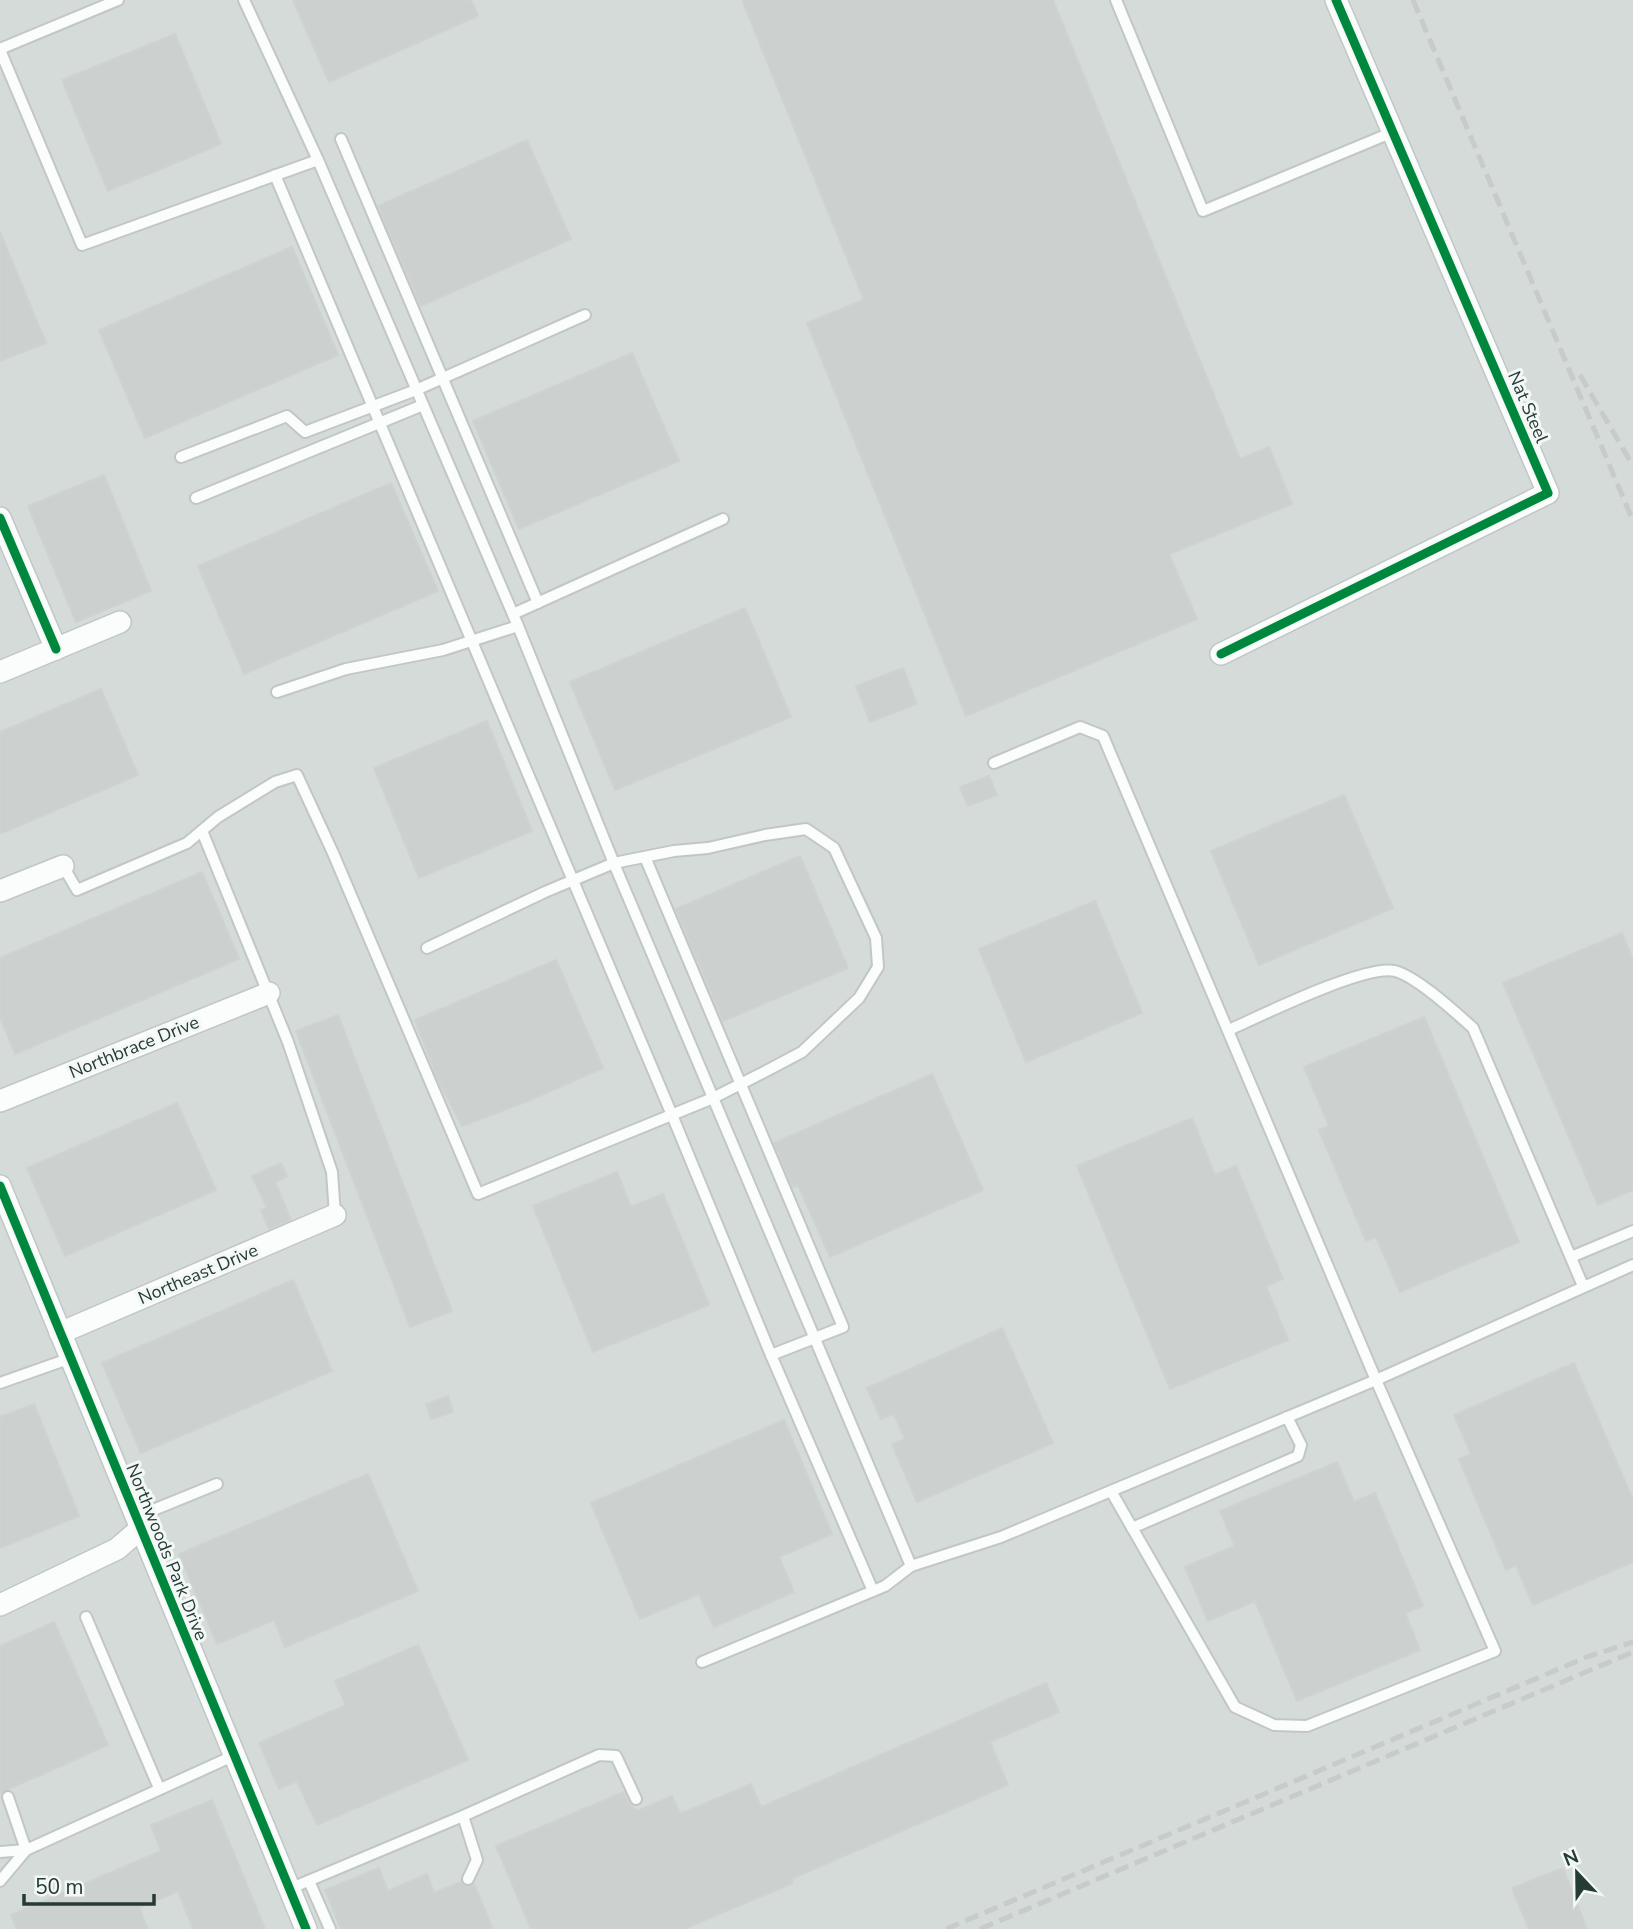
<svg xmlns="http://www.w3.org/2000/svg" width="1633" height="1929" font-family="'Nunito Sans',sans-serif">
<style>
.built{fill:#d4dbd8}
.building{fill:#ccd1cf;stroke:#ced3d1;stroke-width:2}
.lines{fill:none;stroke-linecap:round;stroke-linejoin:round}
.lane-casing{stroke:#c2c7c5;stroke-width:14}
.street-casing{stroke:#c2c7c5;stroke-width:24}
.lane{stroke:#fbfcfc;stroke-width:10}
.street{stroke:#fbfcfc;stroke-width:21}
.rail{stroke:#c7cbca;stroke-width:5;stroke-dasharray:14 7;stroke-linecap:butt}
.cycleway-casing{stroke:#f3f8f6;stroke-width:13}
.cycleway{stroke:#00873e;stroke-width:9}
.labels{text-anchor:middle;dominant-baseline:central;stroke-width:6;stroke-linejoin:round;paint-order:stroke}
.street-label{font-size:18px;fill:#253b35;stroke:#f3f8f6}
</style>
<rect width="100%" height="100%" fill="#e5eae8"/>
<rect class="built" x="0" y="0" width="1633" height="1929"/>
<g class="building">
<polygon points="293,0 471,0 478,16 329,82"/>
<polygon points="742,0 1053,0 1240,459 1269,447 1292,504 1169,554 1197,619 966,716 807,323 864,300"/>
<polygon points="175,34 221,144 108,191 62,80"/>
<polygon points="527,140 571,239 421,306 378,206"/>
<polygon points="0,232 46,343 0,361"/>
<polygon points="292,247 338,355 145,438 99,330"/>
<polygon points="632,353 679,461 519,529 473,421"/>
<polygon points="104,475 151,591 76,622 28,506"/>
<polygon points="391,483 438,591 244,674 198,566"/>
<polygon points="745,608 791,717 615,790 570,682"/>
<polygon points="903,668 917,704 870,722 856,686"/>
<polygon points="101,689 138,775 0,834 0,732"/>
<polygon points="487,721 532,831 419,878 374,768"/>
<polygon points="989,776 997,795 968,806 960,787"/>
<polygon points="1344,795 1393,908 1259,965 1211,851"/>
<polygon points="800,856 848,968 723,1021 676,909"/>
<polygon points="202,872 239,959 15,1054 0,1017 0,958"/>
<polygon points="1095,901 1142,1013 1026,1062 979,949"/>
<polygon points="1622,933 1633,960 1633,1190 1598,1205 1503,983"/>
<polygon points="556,960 603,1068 528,1101 462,1126 439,1082 415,1020"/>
<polygon points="338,1015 452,1311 410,1327 296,1031"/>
<polygon points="1424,1017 1519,1242 1400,1292 1376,1237 1366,1241 1319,1130 1329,1126 1304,1067"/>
<polygon points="932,1074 983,1190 830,1257 798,1185 793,1187 774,1143"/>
<polygon points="177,1103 216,1190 65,1256 27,1168"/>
<polygon points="1192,1118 1215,1175 1236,1166 1283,1279 1266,1286 1288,1340 1170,1389 1077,1166"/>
<polygon points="281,1163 287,1176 275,1182 291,1220 269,1229 261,1210 267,1208 252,1176"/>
<polygon points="617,1172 631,1207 663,1194 709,1305 593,1352 533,1206"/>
<polygon points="293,1280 332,1371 141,1453 102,1363"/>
<polygon points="1002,1328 1053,1443 917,1502 892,1444 905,1439 894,1414 881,1419 867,1388"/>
<polygon points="1574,1363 1633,1500 1633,1562 1533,1605 1516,1565 1506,1570 1459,1459 1471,1454 1454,1415"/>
<polygon points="448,1396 453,1412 431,1419 426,1404"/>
<polygon points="34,1404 79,1516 0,1548 0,1417"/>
<polygon points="784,1420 832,1534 779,1557 794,1592 714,1627 699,1594 640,1619 591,1503"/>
<polygon points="1337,1462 1354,1502 1375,1493 1423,1606 1405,1613 1420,1650 1297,1701 1255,1601 1208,1621 1185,1567 1235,1546 1220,1511"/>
<polygon points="368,1474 418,1591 285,1647 274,1620 217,1644 179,1554"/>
<polygon points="54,1622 108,1745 0,1793 0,1646"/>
<polygon points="418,1645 468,1760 317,1825 297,1781 279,1789 259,1743 346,1705 335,1681"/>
<polygon points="1046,1683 1059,1712 990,1742 1008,1785 791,1879 793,1883 684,1929 531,1929 496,1846 624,1792 629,1803 637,1811 672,1796 680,1814 751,1784 761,1807"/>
<polygon points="212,1800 265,1929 193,1929 178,1891 139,1908 148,1929 17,1929 11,1915 161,1851 151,1825"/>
<polygon points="379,1868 388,1891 427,1874 434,1893 461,1882 468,1887 474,1884 493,1929 341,1929 325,1890"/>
<polygon points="1563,1868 1587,1929 1529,1929 1512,1888"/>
</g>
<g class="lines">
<g class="lane-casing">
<g id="lane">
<polyline points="244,0 318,160 518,626 615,866 911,1566 1001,1537 1376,1380 1495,1651 1307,1726 1274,1725 1235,1707 1111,1491"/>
<polyline points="1116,0 1203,211 1393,132"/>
<polyline points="0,49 118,0"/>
<polyline points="0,50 82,245 318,160"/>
<polyline points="341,139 538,603"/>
<polyline points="275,175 672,1115 771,1355"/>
<polyline points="181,457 287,416 305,432 416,390 585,315"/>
<polyline points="196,498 423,405"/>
<polyline points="513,614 723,519"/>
<polyline points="277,692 346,669 443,650 518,626"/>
<polyline points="994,763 1080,727 1103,736 1376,1380 1633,1265"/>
<polyline points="202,831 288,1042 332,1172 335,1215"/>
<polyline points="645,857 843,1327 771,1355 873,1591"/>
<polyline points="63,866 77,890 187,843 218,817 275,782 297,775 333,853 478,1194 713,1098 768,1070 802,1052 859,998 878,967 876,938 834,848 806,829 765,835 708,848 674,851 614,863 545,892 427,948"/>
<path d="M1229,1030C1260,1016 1365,964 1395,971C1417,977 1455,1012 1473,1028L1583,1286"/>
<polyline points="1571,1257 1633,1231"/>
<polyline points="0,1383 71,1358"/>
<polyline points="136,1517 217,1484"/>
<polyline points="1132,1528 1298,1456 1301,1445 1287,1417"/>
<polyline points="86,1617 159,1788"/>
<polyline points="702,1662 885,1586 911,1566"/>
<polyline points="8,1797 26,1850 233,1756"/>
<polyline points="463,1816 477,1860 468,1879"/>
<polyline points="0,1852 26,1850 0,1881"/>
<polyline points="309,1881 330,1929"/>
<polyline points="289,1889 463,1816 599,1755 616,1756 636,1799"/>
</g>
</g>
<g class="street-casing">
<g id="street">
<polyline points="0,518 56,649"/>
<polyline points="1221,654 1548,493 1336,0"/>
<polyline points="0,672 120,622"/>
<polyline points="0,891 63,866"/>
<polyline points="0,1101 269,993"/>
<polyline points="0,1186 306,1929"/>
<polyline points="60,1333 335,1215"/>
<polyline points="0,1605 117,1549 140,1529"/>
</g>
</g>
<use href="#lane" class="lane"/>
<use href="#street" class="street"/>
<g class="rail">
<polyline points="1413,0 1633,521"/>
<polyline points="1580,375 1633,466"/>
<polyline points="946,1929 1587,1657 1633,1642"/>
<polyline points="980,1929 1633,1652"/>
</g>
<g class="cycleway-casing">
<g id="cycleway">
<polyline points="0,518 56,649"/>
<polyline points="1221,654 1548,493 1336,0"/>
<polyline points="0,1186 306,1929"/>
</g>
</g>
<use href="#cycleway" class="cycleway"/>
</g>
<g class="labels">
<g class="street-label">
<text transform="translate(1528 407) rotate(67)">Nat Steel</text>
<text transform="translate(134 1047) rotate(-22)">Northbrace Drive</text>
<text transform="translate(198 1274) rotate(-23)">Northeast Drive</text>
<text transform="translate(167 1552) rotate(68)">Northwoods Park Drive</text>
</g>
</g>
<g transform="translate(1577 1873) rotate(338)" stroke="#f3f8f6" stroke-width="5" paint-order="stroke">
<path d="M0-5L12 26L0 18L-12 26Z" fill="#253b35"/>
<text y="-10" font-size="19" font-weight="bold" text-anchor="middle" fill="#253b35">N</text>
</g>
<path d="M24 1894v10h130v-10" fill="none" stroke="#253b35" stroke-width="3.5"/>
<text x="35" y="1894" font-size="21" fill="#253b35" stroke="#f3f8f6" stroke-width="5" paint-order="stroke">50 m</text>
</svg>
